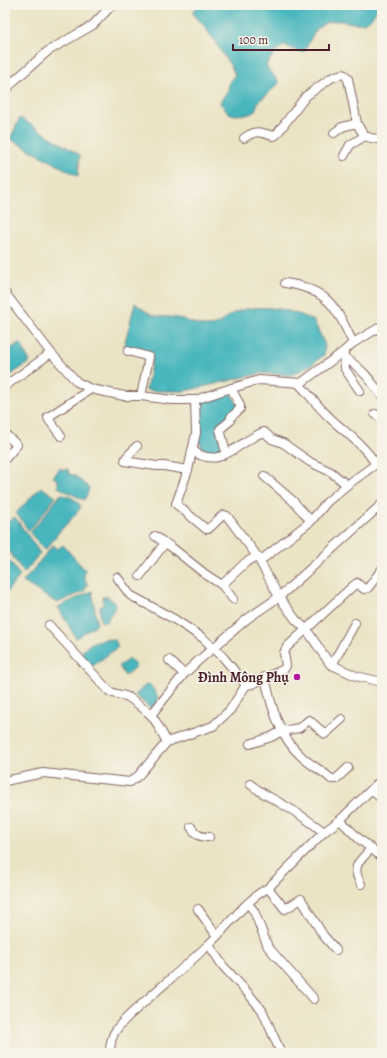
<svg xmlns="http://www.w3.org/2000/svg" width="387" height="1058" font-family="Alegreya,serif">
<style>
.water{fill:#46b6bd;stroke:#486a74}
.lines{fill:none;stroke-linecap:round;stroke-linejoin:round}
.minor-casing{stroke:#826461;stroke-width:10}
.minor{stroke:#fff;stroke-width:8}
.poi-dot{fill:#b5179e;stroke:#f7f3e8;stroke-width:1.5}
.labels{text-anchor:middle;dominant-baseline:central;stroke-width:3;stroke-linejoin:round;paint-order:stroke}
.poi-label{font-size:14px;font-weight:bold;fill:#4a1f2b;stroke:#f7f3e8;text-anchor:end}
</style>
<rect width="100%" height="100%" fill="#f7f3e8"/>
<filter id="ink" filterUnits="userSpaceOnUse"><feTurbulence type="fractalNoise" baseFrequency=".025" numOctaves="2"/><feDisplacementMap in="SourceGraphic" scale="8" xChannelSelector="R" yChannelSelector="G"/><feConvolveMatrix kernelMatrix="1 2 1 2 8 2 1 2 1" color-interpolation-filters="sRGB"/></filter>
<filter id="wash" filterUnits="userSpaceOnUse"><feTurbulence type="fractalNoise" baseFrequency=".012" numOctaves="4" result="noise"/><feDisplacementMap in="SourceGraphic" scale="16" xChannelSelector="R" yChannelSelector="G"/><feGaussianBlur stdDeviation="0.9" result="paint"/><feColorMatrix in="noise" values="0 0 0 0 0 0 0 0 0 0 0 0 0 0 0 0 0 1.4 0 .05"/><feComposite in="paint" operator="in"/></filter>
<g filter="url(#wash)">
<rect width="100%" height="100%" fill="#eae3c4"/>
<g class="water">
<path d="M199,5H380C377,10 373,17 369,20C356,31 335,11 318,28C311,35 309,44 304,52H298L285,45L276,51L266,65C269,73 276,76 279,83L267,95L261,99L258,102L255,111L250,114L235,115L229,113L220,103C224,94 229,93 229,82L235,75L232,68L205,27L192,12Z"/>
<polygon points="20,118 80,155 78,176 10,139"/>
<path d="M135,303C140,307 146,312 153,315C161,318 169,316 177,318C188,320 198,327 210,326C220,325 225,317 234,313C256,302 293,309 314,321L325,345L324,355L311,365L291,375L262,373L185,391H154L146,390L153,354L124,346Z"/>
<polygon points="5,305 11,311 5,320 9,323 6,326 9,328 5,333"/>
<polygon points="20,342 30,362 9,376 5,372 5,353"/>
<polygon points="230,391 239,408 216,428 224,450 209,454 204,453 200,442 198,442 199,401"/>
<polygon points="60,468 63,470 68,469 69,474 74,475 89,488 87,495 84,500 58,487 58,480 53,477"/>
<polygon points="41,487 56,497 29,531 16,513"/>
<path d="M61,494C69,497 77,498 81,507C75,516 67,523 59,532C54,538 51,544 45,550L30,533Z"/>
<polygon points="15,517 40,553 24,573 5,546 5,524"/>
<polygon points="53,545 58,549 63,545 85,570 84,577 88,586 85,587 85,591 57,603 23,582"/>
<polygon points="5,554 20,576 5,594"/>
<polygon points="92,591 97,624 76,638 58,607"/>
<path d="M102,597H108L116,604C114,612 112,611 109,617C107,621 109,622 102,622L100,619V607L103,605V601Z"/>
<path d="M107,639L115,640L118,647L94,665L90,666L82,656V652C89,643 96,640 107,639Z"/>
<polygon points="129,659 136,666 125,676 119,666"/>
<polygon points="148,683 154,690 158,697 157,699 159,700 151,709 135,695"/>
</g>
</g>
<g filter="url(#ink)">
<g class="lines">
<g class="minor-casing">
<g id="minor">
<polyline points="5,91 15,80 48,51 93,25 112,5"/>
<path d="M334,133L342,127L357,123C363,137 368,139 382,139"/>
<path d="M244,138C257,129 260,132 273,136L276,135L306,96L331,78L342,74L345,75L348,79L357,123"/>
<polyline points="344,156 350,145 365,136"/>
<path d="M285,283C328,289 336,307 353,343"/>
<polyline points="5,293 51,353 77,382 91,389 124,396 141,396 172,400 195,400 222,391 259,380 301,383 343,352 353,343 382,326"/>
<polyline points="128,351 149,357 141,396"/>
<polyline points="344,355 345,369 360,391"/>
<path d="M345,358C361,367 371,381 382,396"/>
<polyline points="5,386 51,353"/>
<path d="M195,400L196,433L188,470L176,504L206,529H208C214,525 218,518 224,515L227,516L257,556L279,597L296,620L306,629L330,664L356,676L382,682"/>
<polyline points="375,414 382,419"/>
<polyline points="61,436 49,420 48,417 91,389"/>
<polyline points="137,446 126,458 125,461 156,466 164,466 188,470"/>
<path d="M192,450C221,472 239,440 264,432L272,439L283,443L310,462L331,472L347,485"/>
<polyline points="226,453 220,429 230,421 231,417 240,409 240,405 231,388"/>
<polyline points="5,459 17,445 5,434"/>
<polyline points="264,476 292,500 311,521"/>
<polyline points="155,536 165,543"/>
<path d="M260,561L311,521L327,502L347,485L376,464C364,445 346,433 330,418C318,407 309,394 298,383"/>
<polyline points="140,576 165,543 170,546 205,574 222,585 245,563 257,556"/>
<polyline points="117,577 130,595 174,619 203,638 223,657 246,685"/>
<polyline points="222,585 233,599"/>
<path d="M49,625L109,691C115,695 122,694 128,697C136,702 144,709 151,715"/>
<polyline points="169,660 184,674"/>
<polyline points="332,665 355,623"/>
<path d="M265,677C271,706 279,736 301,756C310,765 322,770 331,779H336L348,768"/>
<polyline points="167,742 156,722 151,715 184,674 198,661 247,619 279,597 382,504"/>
<polyline points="250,744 271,737 282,731 299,728 309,720 325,734 342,719"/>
<polyline points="5,781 43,773 130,782 138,776 167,742 213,726 230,710 246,685 252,684 284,669 286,666 284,653 287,647 353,586 357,583 364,589 368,588 382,569"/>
<path d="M250,784C261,793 270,797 282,804C296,812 311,822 324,832"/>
<polyline points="372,789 382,800"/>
<polyline points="340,820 358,838 382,857"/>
<path d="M191,827C196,835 200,837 209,837"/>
<path d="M361,884C351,867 358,862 371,849"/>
<polyline points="268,888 285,909 301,899 323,935 336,950"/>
<polyline points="248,904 254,911 268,947 314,999"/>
<polyline points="198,909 217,936"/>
<polyline points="209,945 223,966 246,991 262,1010 281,1053"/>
<path d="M110,1053C110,1044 111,1037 116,1030C123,1020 133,1012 142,1004C164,984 187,965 208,945C227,928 245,900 268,888L324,832L340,820L382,779"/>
</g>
</g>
<use href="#minor" class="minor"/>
</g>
</g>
<circle class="poi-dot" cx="297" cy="677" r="4"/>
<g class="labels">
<g class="poi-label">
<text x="289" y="677">Đình Mông Phụ</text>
</g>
</g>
<rect width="387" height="1058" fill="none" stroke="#f7f3e8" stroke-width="20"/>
<path d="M233 44v6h96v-6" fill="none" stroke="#4a1f2b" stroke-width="2"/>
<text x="239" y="44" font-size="12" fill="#4a1f2b" stroke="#f7f3e8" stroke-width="3" paint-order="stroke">100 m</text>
</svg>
